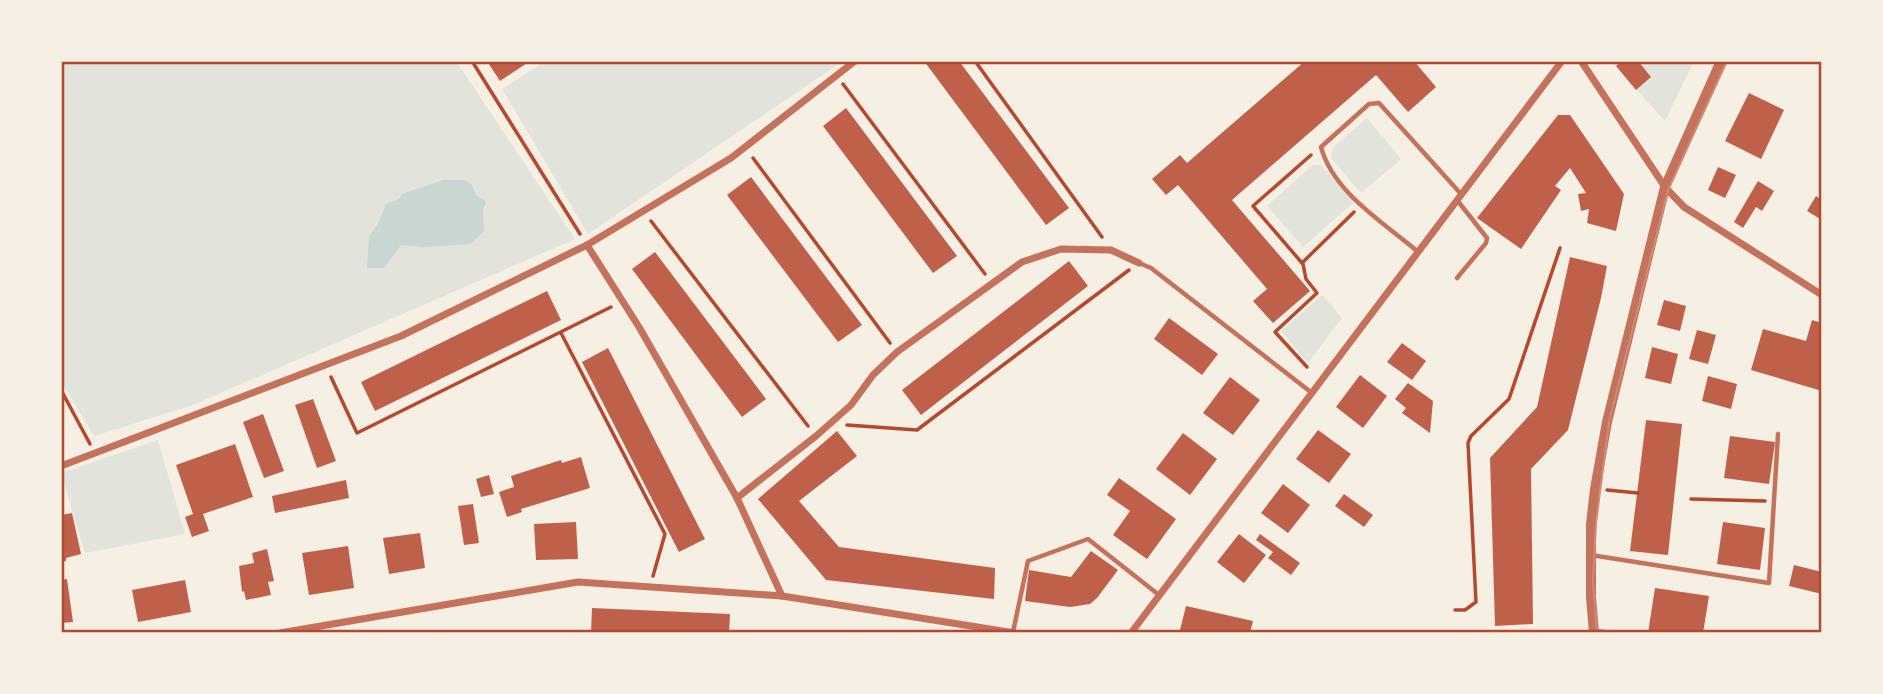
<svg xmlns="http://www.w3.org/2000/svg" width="1883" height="694" font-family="Rubik,sans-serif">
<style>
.green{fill:#e2e4dc}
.water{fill:#c9d6d2}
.building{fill:#bf614a}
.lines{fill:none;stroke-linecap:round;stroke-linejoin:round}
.path{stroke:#b5482f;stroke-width:3.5}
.service{stroke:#c5725c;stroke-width:4.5}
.minor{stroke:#c5725c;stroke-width:7}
.tertiary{stroke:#c5725c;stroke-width:10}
.tram{stroke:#cf8b77;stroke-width:2}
.neatline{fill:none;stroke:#b5482f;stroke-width:2.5}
</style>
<rect width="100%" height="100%" fill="#f6efe4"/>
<g class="green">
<polygon points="61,61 456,61 575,239 193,405 94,436 61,381"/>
<polygon points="546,61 839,61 840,63 588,234 502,89"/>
<polygon points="1611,61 1694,61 1665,121"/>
<polygon points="1367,118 1401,159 1361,193 1331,158 1332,148"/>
<polygon points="1313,165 1321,165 1354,202 1303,247 1267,206"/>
<polygon points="1322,295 1342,318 1308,363 1281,331"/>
<polygon points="158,440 185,534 85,553 61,473"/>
</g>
<polygon class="water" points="443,180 464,180 472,185 476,195 486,202 483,210 484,231 471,244 425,247 401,245 384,268 367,268 369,236 378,224 386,204 399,199 402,194"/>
<g class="building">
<polygon points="487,61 530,61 500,81"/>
<polygon points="924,61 959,61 1069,208 1046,225"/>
<polygon points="1305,61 1414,61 1436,87 1408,112 1376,75 1232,200 1310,291 1273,323 1253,301 1267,289 1178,185 1166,195 1152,179 1180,155 1187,163"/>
<polygon points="1622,61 1638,61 1651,77 1636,90 1616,66"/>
<polygon points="1749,93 1784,110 1761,159 1725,141"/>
<polygon points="846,108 957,256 933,273 823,126"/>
<polygon points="1558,115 1570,115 1624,194 1616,231 1587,223 1589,209 1581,211 1578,194 1586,193 1570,168 1555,186 1561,190 1521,249 1477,218"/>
<polygon points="1718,167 1736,175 1725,198 1708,190"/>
<polygon points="751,177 862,325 838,342 727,195"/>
<polygon points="1758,181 1774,191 1762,211 1756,207 1743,228 1734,222"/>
<polygon points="1816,196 1822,200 1822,220 1807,211"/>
<polygon points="655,252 766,399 742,417 632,269"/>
<polygon points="1570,257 1607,266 1601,298 1568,430 1531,469 1533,624 1495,626 1490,458 1537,407"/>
<polygon points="1069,261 1088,286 921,415 902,390"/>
<polygon points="547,291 561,320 375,411 361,382"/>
<polygon points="1664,300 1686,306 1680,331 1657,325"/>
<polygon points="1169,318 1218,354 1202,375 1154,339"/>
<polygon points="1812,320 1822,323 1822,391 1751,370 1763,329 1806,341"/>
<polygon points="1697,330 1716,335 1708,364 1689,359"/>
<polygon points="1402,343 1426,361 1412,380 1387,362"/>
<polygon points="1652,347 1678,354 1671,384 1645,378"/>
<polygon points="608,348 705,539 679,552 582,362"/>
<polygon points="1360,375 1387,396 1363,428 1336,407"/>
<polygon points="1708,376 1737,384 1731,409 1702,401"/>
<polygon points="1230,377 1260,400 1233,435 1203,413"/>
<polygon points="1408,383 1433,401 1430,433 1402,413 1406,408 1395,399"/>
<polygon points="313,399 336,461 317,468 295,405"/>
<polygon points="263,414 284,471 264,478 243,422"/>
<polygon points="1646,420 1682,424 1668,555 1630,551"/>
<polygon points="1318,430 1351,454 1329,483 1296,459"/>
<polygon points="837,431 857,456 799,501 839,547 995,568 994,599 826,580 758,499"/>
<polygon points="1183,433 1217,459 1190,495 1156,469"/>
<polygon points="1730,436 1775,442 1769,484 1724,478"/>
<polygon points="235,444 253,497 203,514 209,531 192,537 185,517 193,514 176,465"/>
<polygon points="581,457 590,488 521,509 522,512 507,517 499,492 514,487 511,476 561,460 562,463"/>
<polygon points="489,475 494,494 481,497 476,479"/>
<polygon points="1119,478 1176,519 1147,559 1113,535 1130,511 1107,495"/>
<polygon points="346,480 349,498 275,513 272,496"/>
<polygon points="1283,484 1310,505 1288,533 1261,513"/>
<polygon points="1344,494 1373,515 1364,527 1335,506"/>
<polygon points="473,504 479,543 464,545 458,506"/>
<polygon points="72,513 81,554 66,558 66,561 61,562 61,550 64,549 61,515"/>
<polygon points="576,522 578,559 536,560 534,524"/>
<polygon points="1723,522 1765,528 1760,570 1717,564"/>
<polygon points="420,533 425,568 389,574 383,538"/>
<polygon points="1239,534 1266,555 1244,583 1217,562"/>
<polygon points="1260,534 1300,563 1291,575 1268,558 1273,552 1256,540"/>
<polygon points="348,546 354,588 309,595 302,553"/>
<polygon points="267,549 274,581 268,582 271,595 246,600 244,591 242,592 239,566 254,563 252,553"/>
<polygon points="1091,551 1118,570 1097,598 1090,604 1070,607 1025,601 1029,570 1071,577"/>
<polygon points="1794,565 1822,572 1822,594 1789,586"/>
<polygon points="67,579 73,622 61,623 61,580"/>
<polygon points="185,580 191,612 138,622 132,590"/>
<polygon points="1655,588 1709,596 1703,633 1648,633"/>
<polygon points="1186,606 1253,621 1250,633 1193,633 1180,630"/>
<polygon points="592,608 730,614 729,633 591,633"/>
</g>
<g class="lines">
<g class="path">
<polyline points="472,61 580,234"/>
<polyline points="975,61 1102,237"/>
<polyline points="843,84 985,274"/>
<polyline points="1311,155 1253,206 1302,263 1354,212"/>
<polyline points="753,158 890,343"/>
<polyline points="651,221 808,426"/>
<polyline points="1303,264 1306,279 1317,293 1275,332 1307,367"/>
<polyline points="561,333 665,534 653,576"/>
<polyline points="331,377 357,433 611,307"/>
<polyline points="61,390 90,444"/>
<polyline points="847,425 917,430 1129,270"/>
<polyline points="1607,490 1638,493"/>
<polyline points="1691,499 1765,501"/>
<polyline points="1455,610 1465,610 1476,602 1468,443 1471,436 1509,399 1560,248"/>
</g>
<g class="service">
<polyline points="1457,200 1487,238 1486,243 1457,278"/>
<path d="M1417,251C1383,222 1333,192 1321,147L1369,104L1379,103L1461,194"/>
<polyline points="1139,263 1151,268 1312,393"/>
<polyline points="1591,555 1769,583 1778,434"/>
<polyline points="1595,631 1615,633"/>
<polyline points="1013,632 1028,561 1088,539 1159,595"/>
</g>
<g class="minor">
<polyline points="1581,61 1665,187 1684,207 1822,295"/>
<polyline points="587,245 639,327 737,498 782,596"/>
<polyline points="61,466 401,336 587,245 731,158 855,61"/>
<polyline points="737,498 816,436 851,405 873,375 897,352 1022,262 1061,249 1111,250 1139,263"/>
<polyline points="280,633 578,582 782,596 1015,633"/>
<polyline points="1131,633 1562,61"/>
</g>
<polyline class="tertiary" points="1594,633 1591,597 1591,524 1595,489 1607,422 1665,187 1721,61"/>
<polyline class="tram" points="1597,633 1593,581 1596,523 1609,422 1668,190 1727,61"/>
</g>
<rect width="1883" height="694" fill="none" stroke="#f6efe4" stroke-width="126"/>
<rect x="63" y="63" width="1757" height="568" class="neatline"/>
</svg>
